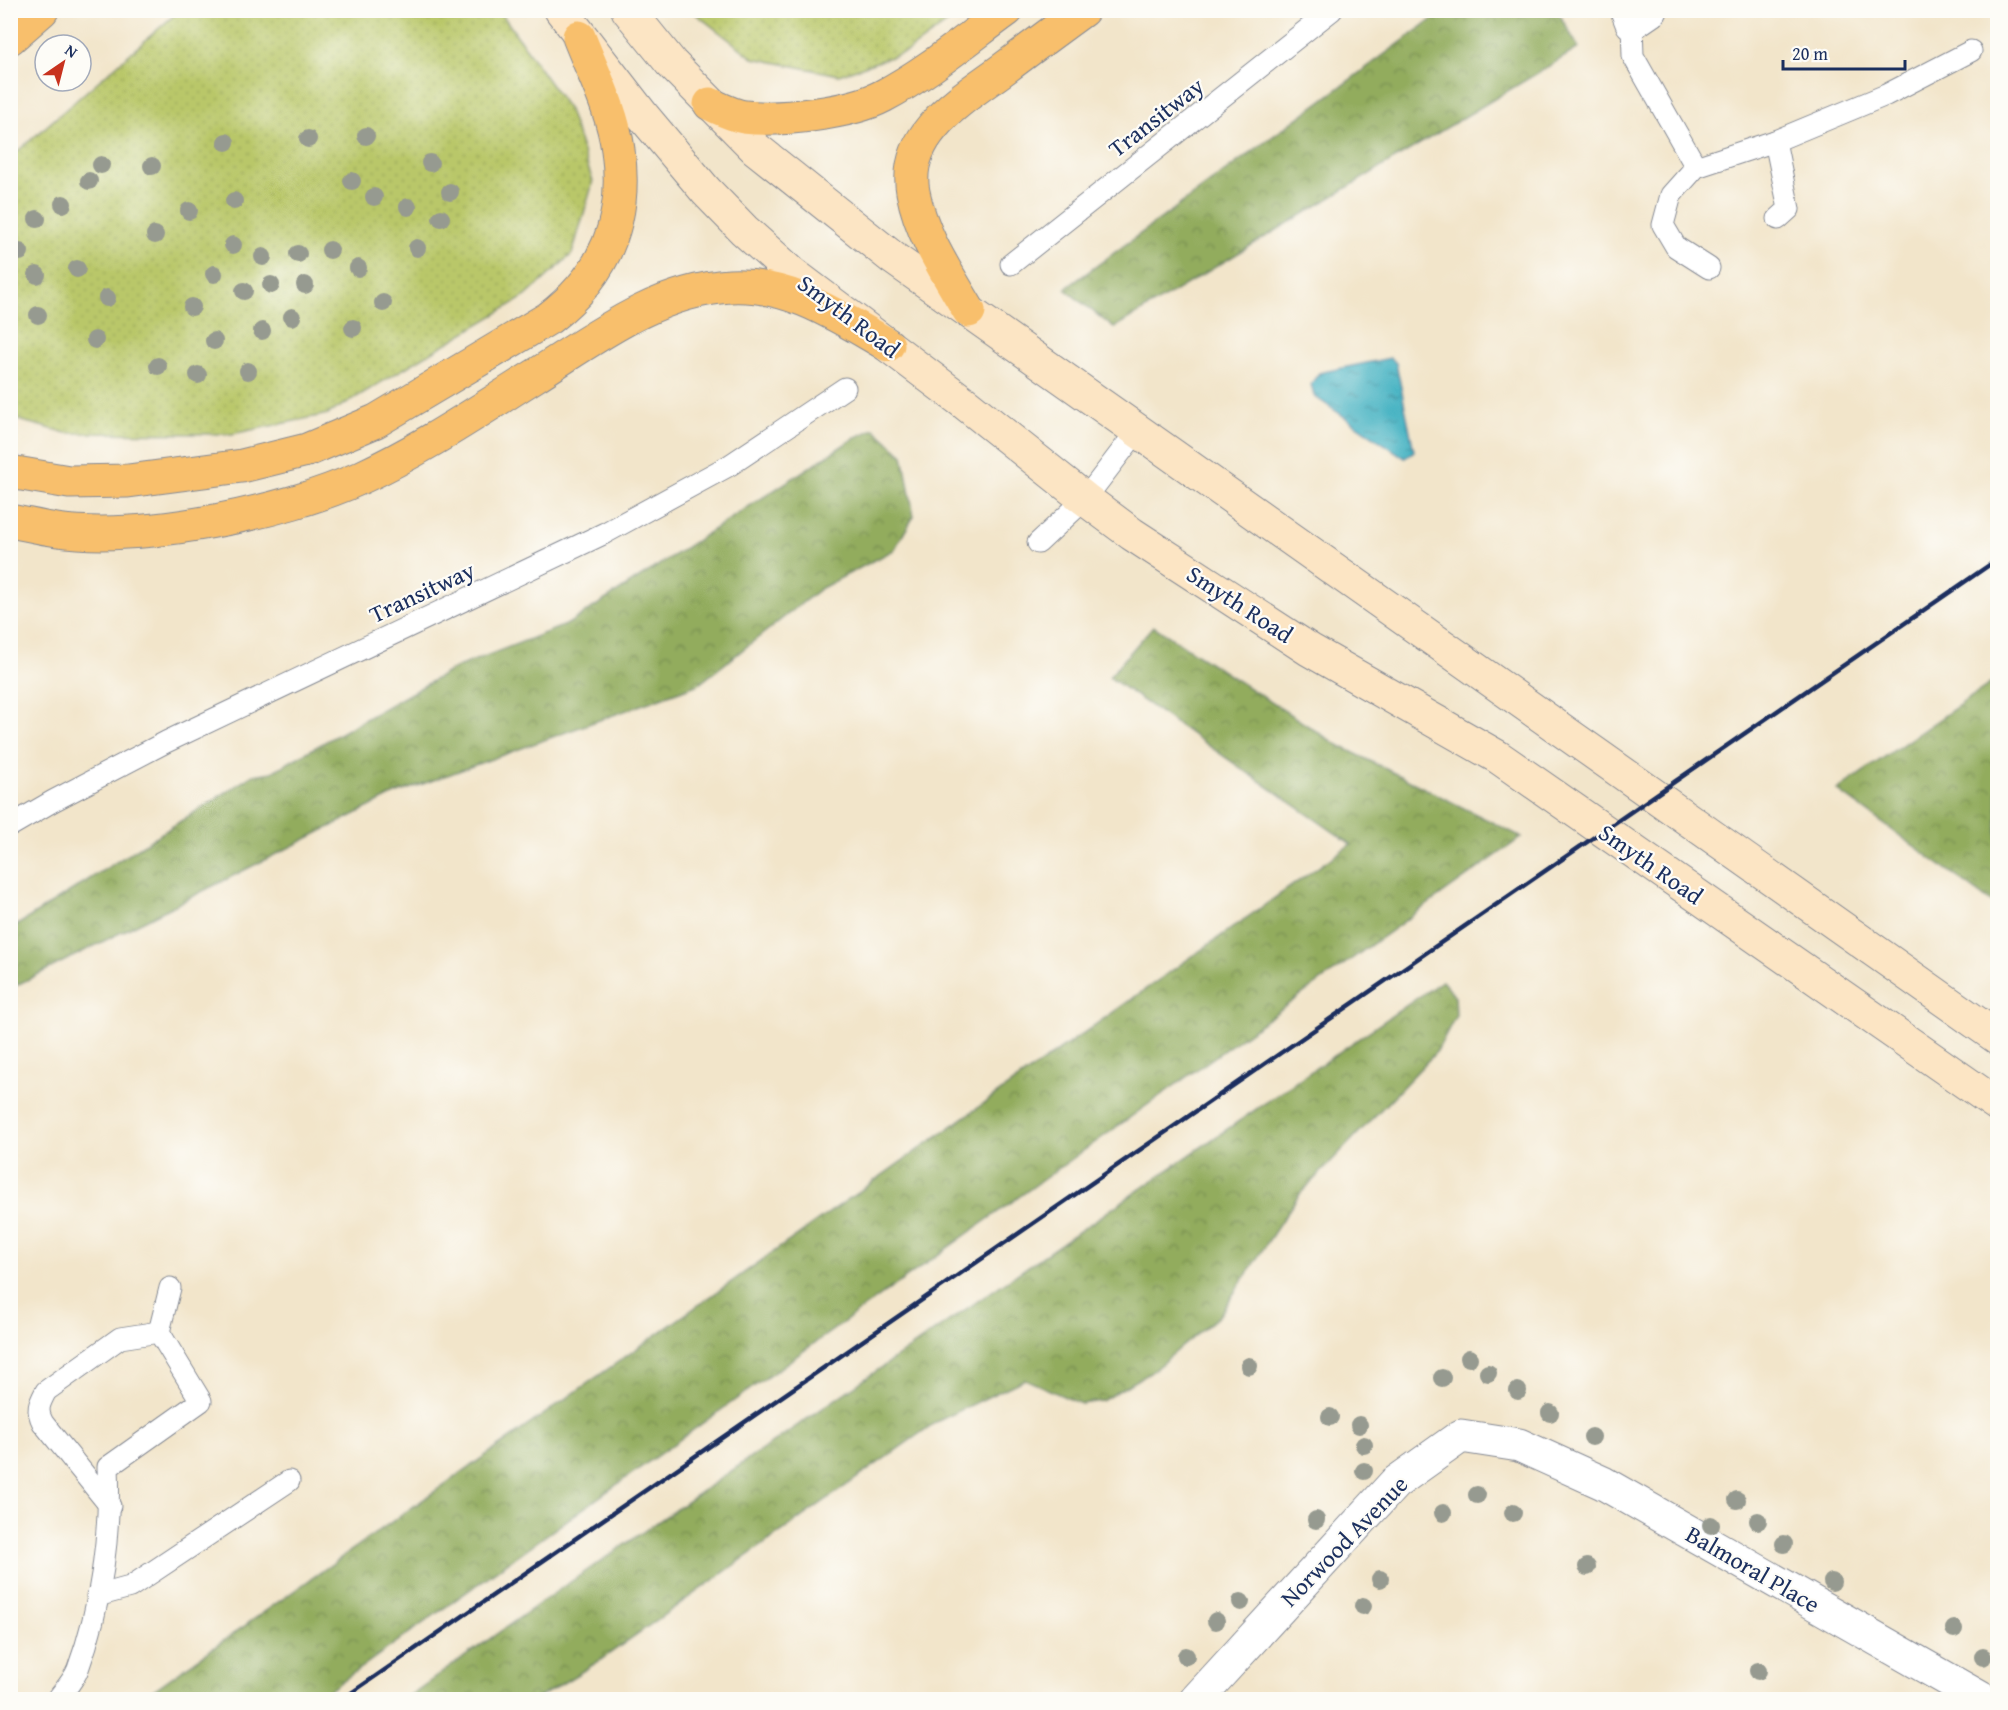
<svg xmlns="http://www.w3.org/2000/svg" width="2008" height="1710" font-family="'Gentium Book Plus',serif">
<style>
.grass{fill:url(#grass-dots);stroke:#6a7b64;stroke-width:1.5}
.forest{fill:url(#forest-crowns);stroke:#566e5e;stroke-width:1.5}
.water{fill:url(#water-ripples);stroke:#307190;stroke-width:1.5}
.lines{fill:none;stroke-linecap:round;stroke-linejoin:round}
.service-casing{stroke:#868a94;stroke-width:23}
.minor-casing{stroke:#868a94;stroke-width:35}
.secondary-casing{stroke:#868a94;stroke-width:35}
.primary-casing{stroke:#868a94;stroke-width:35}
.service{stroke:#fff;stroke-width:21}
.minor{stroke:#fff;stroke-width:33}
.secondary{stroke:#fce5c4;stroke-width:33}
.primary{stroke:#f8bf6c;stroke-width:33}
.rail{stroke:#1b2f5e;stroke-width:4.5}
.tree{fill:#969a90}
.labels{text-anchor:middle;dominant-baseline:central;stroke-width:4.5;stroke-linejoin:round;paint-order:stroke}
.street-label{font-size:24px;fill:#1b2f5e;stroke:#fdfcf7}
</style>
<defs>
<pattern id="grass-dots" width="8" height="8" patternUnits="userSpaceOnUse" patternTransform="scale(1.5)"><rect width="8" height="8" fill="#b9c769"/><path d="M2 2h.1M6 6h.1" fill="none" stroke="#9eab5d" stroke-width="1.8" stroke-linecap="round"/></pattern>
<pattern id="forest-crowns" width="20" height="18" patternUnits="userSpaceOnUse" patternTransform="scale(1.5)"><rect width="20" height="18" fill="#92ac5d"/><path d="M2 6a3 3 0 1 1 6 0M12 15a3 3 0 1 1 6 0" fill="none" stroke="#768c50"/></pattern>
<pattern id="water-ripples" width="26" height="14" patternUnits="userSpaceOnUse" patternTransform="scale(1.5)"><rect width="26" height="14" fill="#46b3c3"/><path d="M2 4q2-2 4 0t4 0M15 11q2-2 4 0t4 0" fill="none" stroke="#3a92a2"/></pattern>
</defs>
<rect width="100%" height="100%" fill="#fdfcf7"/>
<filter id="ink" filterUnits="userSpaceOnUse"><feTurbulence type="fractalNoise" baseFrequency=".0167" numOctaves="2"/><feDisplacementMap in="SourceGraphic" scale="12" xChannelSelector="R" yChannelSelector="G"/><feConvolveMatrix kernelMatrix="1 2 1 2 8 2 1 2 1" color-interpolation-filters="sRGB"/></filter>
<filter id="wash" filterUnits="userSpaceOnUse"><feTurbulence type="fractalNoise" baseFrequency=".008" numOctaves="4" result="noise"/><feDisplacementMap in="SourceGraphic" scale="24" xChannelSelector="R" yChannelSelector="G"/><feGaussianBlur stdDeviation="1.35" result="paint"/><feColorMatrix in="noise" values="0 0 0 0 0 0 0 0 0 0 0 0 0 0 0 0 0 1.4 0 .05"/><feComposite in="paint" operator="in"/></filter>
<g filter="url(#wash)">
<rect width="100%" height="100%" fill="#f2e5ca"/>
<g class="grass">
<polygon points="499,10 569,110 593,182 572,254 526,296 328,414 232,434 66,433 11,418 11,157 179,11"/>
<polygon points="692,11 964,11 908,51 839,75 753,58"/>
</g>
<g class="forest">
<polygon points="1445,10 1557,11 1579,48 1114,328 1065,289"/>
<polygon points="874,429 903,455 914,516 894,550 820,589 699,684 395,794 11,988 11,929 253,775 272,772 455,668 568,624 856,437"/>
<polygon points="1153,626 1336,744 1522,837 317,1699 141,1699 1351,844 1109,677"/>
<polygon points="1997,679 1997,906 1837,790"/>
<polygon points="1442,981 1455,996 1456,1015 1437,1051 1298,1196 1219,1316 1155,1369 1102,1401 1081,1404 1025,1379 936,1422 599,1661 537,1699 405,1699 553,1594"/>
</g>
<polygon class="water" points="1390,358 1396,363 1414,451 1405,458 1314,396 1311,384 1319,373"/>
</g>
<g filter="url(#ink)">
<g class="lines">
<g class="service-casing">
<g id="service">
<polyline points="1632,23 1633,56 1696,167"/>
<polyline points="1775,141 1789,209 1778,219"/>
<polyline points="1011,264 1332,10"/>
<polyline points="1709,268 1676,247 1663,225 1671,195 1696,167 1775,141 1886,95 1971,51"/>
<polyline points="1038,543 1085,499 1137,431"/>
<polyline points="10,826 53,801 166,742 605,533 730,465 845,388"/>
<path d="M110,1506L43,1423C36,1410 39,1404 46,1391L120,1338L159,1332"/>
<polyline points="97,1596 130,1587 289,1481"/>
<path d="M57,1700C64,1690 74,1680 78,1669C101,1607 111,1533 108,1467L201,1401L159,1332L170,1288"/>
</g>
</g>
<g class="minor-casing">
<g id="minor">
<polyline points="1627,10 1632,23 1651,10"/>
<polyline points="1196,1700 1395,1483 1461,1436 1519,1445 1603,1483 1984,1700"/>
</g>
</g>
<g class="secondary-casing">
<g id="secondary">
<polyline points="561,10 643,116 706,191 744,230 793,274 966,404 1085,499 1132,534 1310,650 1498,757 1998,1105"/>
<polyline points="628,10 671,63 755,148 893,258 1998,1038"/>
</g>
</g>
<g class="primary-casing">
<g id="primary">
<polyline points="10,38 42,10"/>
<path d="M710,104C721,109 732,115 744,117C780,121 851,113 883,96C927,73 967,39 1007,10"/>
<path d="M969,311C947,273 921,235 913,192C902,132 966,97 1006,67C1031,48 1057,29 1083,10"/>
<path d="M10,472L69,482L128,481L242,466L307,450L376,421L549,318C605,275 628,221 618,150C613,111 593,73 579,37"/>
<path d="M10,521C26,524 42,528 57,530C140,542 285,513 360,478C421,450 477,412 533,377C595,338 655,291 730,286C790,283 838,316 888,345"/>
</g>
</g>
<use href="#service" class="service"/>
<use href="#minor" class="minor"/>
<use href="#secondary" class="secondary"/>
<use href="#primary" class="primary"/>
<polyline class="rail" points="341,1700 1998,559"/>
</g>
<g class="tree">
<circle cx="366" cy="136" r="9"/>
<circle cx="308" cy="139" r="9"/>
<circle cx="226" cy="142" r="9"/>
<circle cx="430" cy="163" r="9"/>
<circle cx="101" cy="165" r="9"/>
<circle cx="152" cy="166" r="9"/>
<circle cx="89" cy="181" r="9"/>
<circle cx="352" cy="181" r="9"/>
<circle cx="450" cy="192" r="9"/>
<circle cx="374" cy="197" r="9"/>
<circle cx="234" cy="201" r="9"/>
<circle cx="63" cy="204" r="9"/>
<circle cx="408" cy="207" r="9"/>
<circle cx="189" cy="211" r="9"/>
<circle cx="441" cy="218" r="9"/>
<circle cx="37" cy="219" r="9"/>
<circle cx="155" cy="235" r="9"/>
<circle cx="233" cy="245" r="9"/>
<circle cx="417" cy="248" r="9"/>
<circle cx="330" cy="250" r="9"/>
<circle cx="20" cy="252" r="9"/>
<circle cx="298" cy="254" r="9"/>
<circle cx="263" cy="257" r="9"/>
<circle cx="358" cy="268" r="9"/>
<circle cx="77" cy="269" r="9"/>
<circle cx="214" cy="274" r="9"/>
<circle cx="37" cy="275" r="9"/>
<circle cx="271" cy="285" r="9"/>
<circle cx="305" cy="285" r="9"/>
<circle cx="244" cy="291" r="9"/>
<circle cx="107" cy="298" r="9"/>
<circle cx="383" cy="303" r="9"/>
<circle cx="192" cy="307" r="9"/>
<circle cx="38" cy="315" r="9"/>
<circle cx="292" cy="317" r="9"/>
<circle cx="353" cy="328" r="9"/>
<circle cx="262" cy="331" r="9"/>
<circle cx="95" cy="340" r="9"/>
<circle cx="214" cy="341" r="9"/>
<circle cx="158" cy="366" r="9"/>
<circle cx="248" cy="371" r="9"/>
<circle cx="198" cy="375" r="9"/>
<circle cx="1469" cy="1358" r="9"/>
<circle cx="1249" cy="1366" r="9"/>
<circle cx="1488" cy="1373" r="9"/>
<circle cx="1442" cy="1378" r="9"/>
<circle cx="1518" cy="1391" r="9"/>
<circle cx="1550" cy="1413" r="9"/>
<circle cx="1330" cy="1417" r="9"/>
<circle cx="1359" cy="1425" r="9"/>
<circle cx="1592" cy="1437" r="9"/>
<circle cx="1364" cy="1445" r="9"/>
<circle cx="1364" cy="1471" r="9"/>
<circle cx="1477" cy="1495" r="9"/>
<circle cx="1737" cy="1500" r="9"/>
<circle cx="1443" cy="1513" r="9"/>
<circle cx="1513" cy="1513" r="9"/>
<circle cx="1316" cy="1520" r="9"/>
<circle cx="1758" cy="1521" r="9"/>
<circle cx="1711" cy="1525" r="9"/>
<circle cx="1784" cy="1544" r="9"/>
<circle cx="1587" cy="1567" r="9"/>
<circle cx="1380" cy="1579" r="9"/>
<circle cx="1832" cy="1582" r="9"/>
<circle cx="1241" cy="1602" r="9"/>
<circle cx="1363" cy="1606" r="9"/>
<circle cx="1216" cy="1621" r="9"/>
<circle cx="1954" cy="1629" r="9"/>
<circle cx="1186" cy="1656" r="9"/>
<circle cx="1983" cy="1657" r="9"/>
<circle cx="1758" cy="1671" r="9"/>
</g>
</g>
<g class="labels">
<g class="street-label">
<text transform="translate(1156 117) rotate(-38)">Transitway</text>
<text transform="translate(849 316) rotate(37)">Smyth Road</text>
<text transform="translate(422 592) rotate(-25)">Transitway</text>
<text transform="translate(1240 604) rotate(33)">Smyth Road</text>
<text transform="translate(1651 864) rotate(35)">Smyth Road</text>
<text transform="translate(1344 1541) rotate(-46)">Norwood Avenue</text>
<text transform="translate(1753 1569) rotate(30)">Balmoral Place</text>
</g>
</g>
<rect width="2008" height="1710" fill="none" stroke="#fdfcf7" stroke-width="36"/>
<g transform="translate(63 63) rotate(35)"><circle r="28" fill="#fdfcf7" stroke="#a3aaba" stroke-width="1.5"/>
<path d="M0-4.5L10 22L0 15L-10 22Z" fill="#c8321e"/>
<text y="-9" font-size="16" font-weight="bold" text-anchor="middle" fill="#1b2f5e">N</text>
</g>
<path d="M1783 60v9h122v-9" fill="none" stroke="#1b2f5e" stroke-width="3"/>
<text x="1792" y="60" font-size="18" fill="#1b2f5e" stroke="#fdfcf7" stroke-width="4.5" paint-order="stroke">20 m</text>
</svg>
